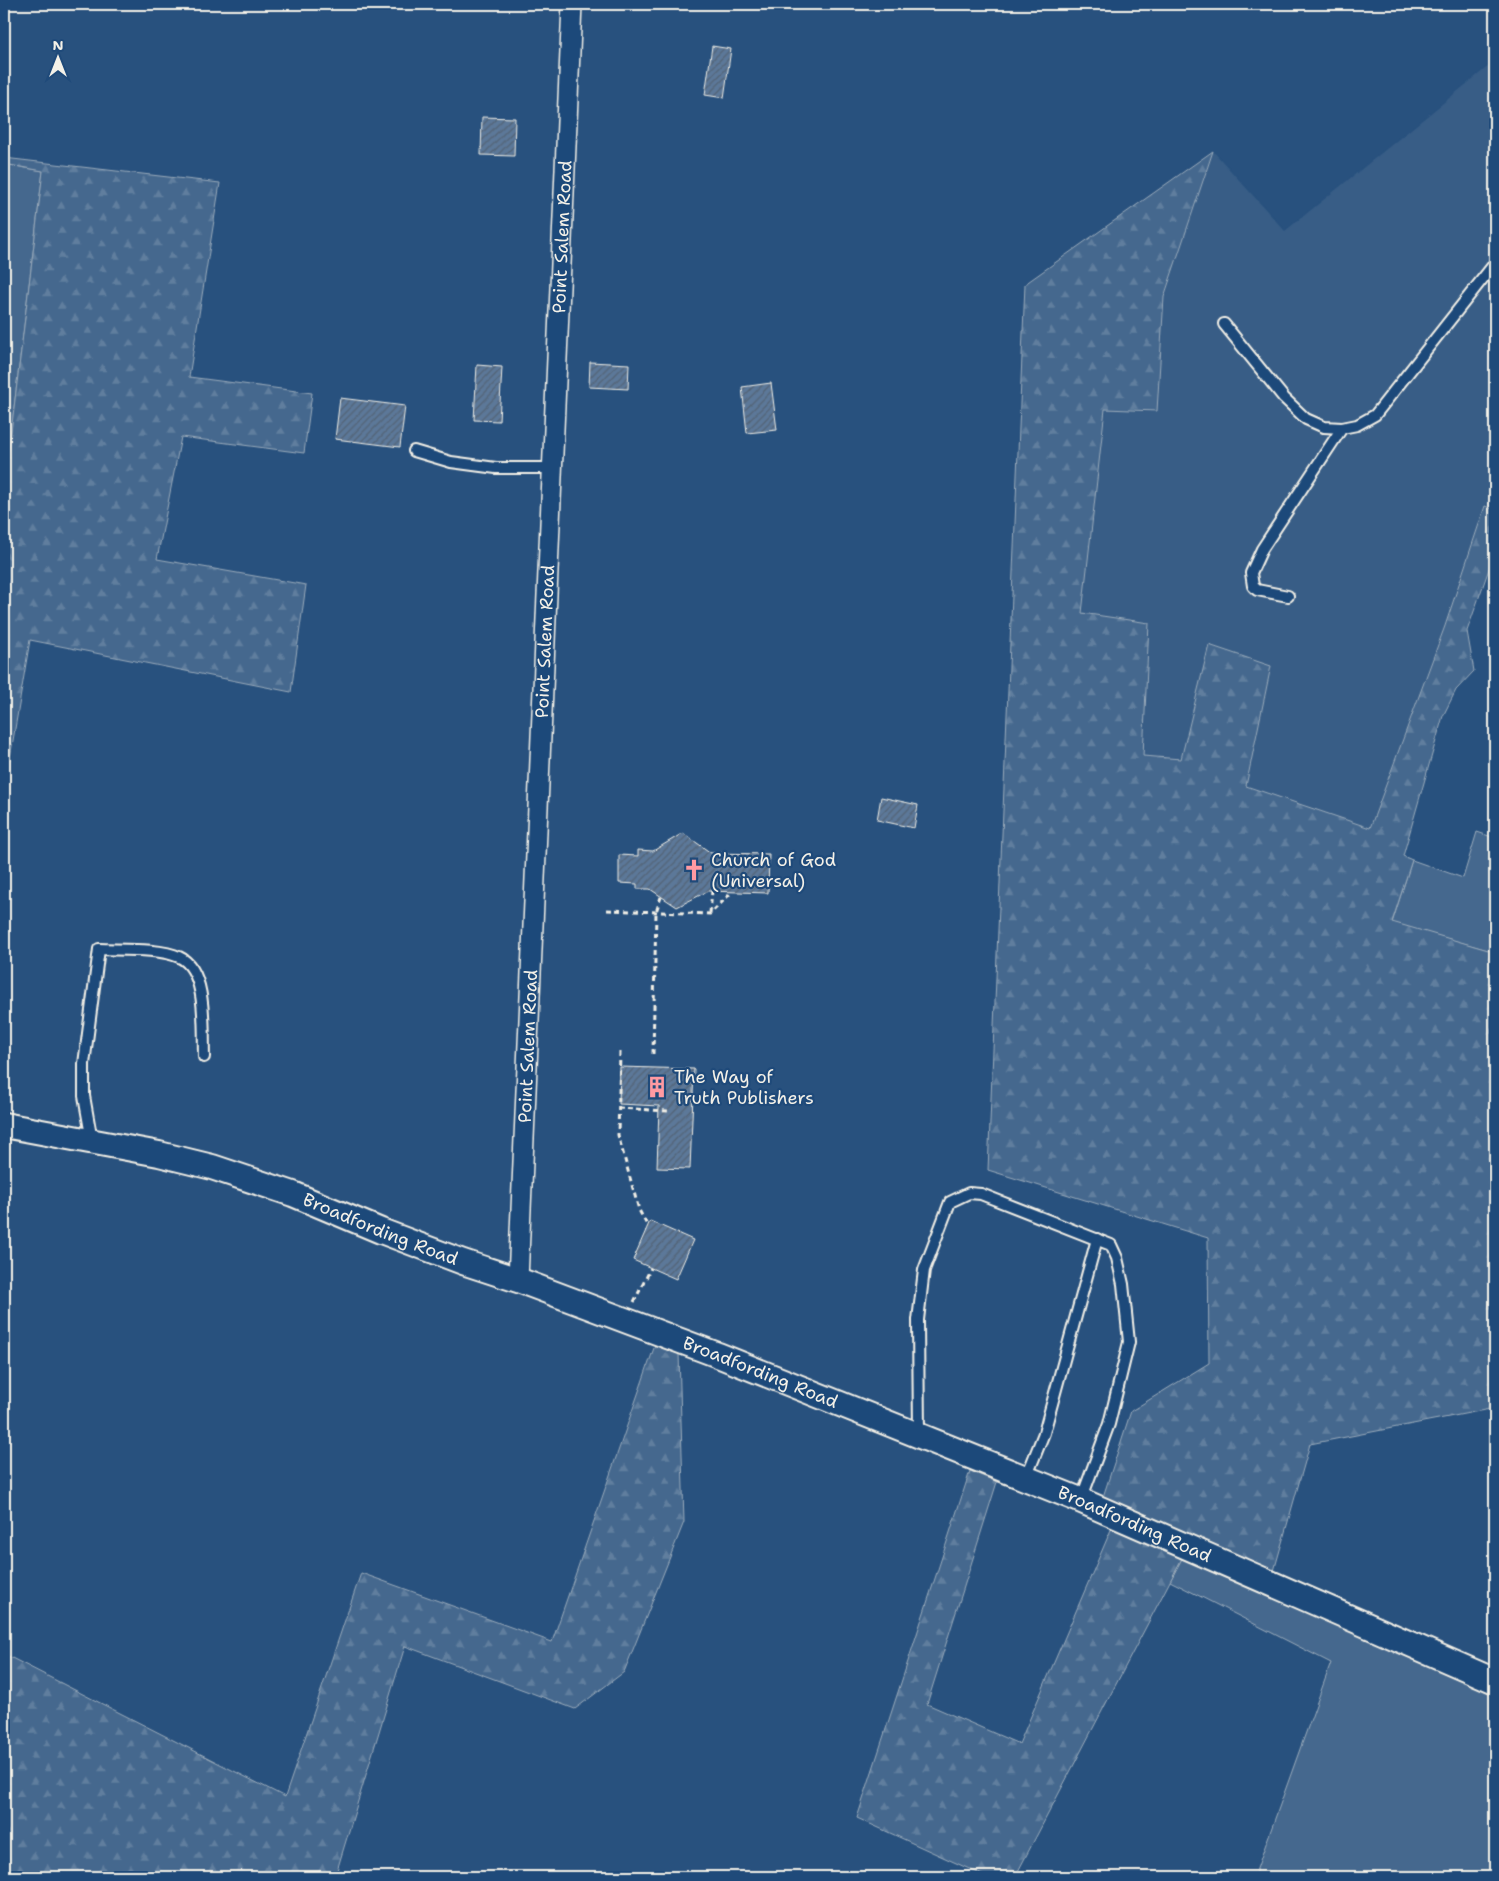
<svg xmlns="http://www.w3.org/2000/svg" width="1499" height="1881" font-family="'Shantell Sans',sans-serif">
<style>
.built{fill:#375d86}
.green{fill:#45688e;stroke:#9cacbb}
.forest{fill:url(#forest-firs);stroke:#9cacbb}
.building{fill:url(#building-hatch);stroke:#f4f1e8}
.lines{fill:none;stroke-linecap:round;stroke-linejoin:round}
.service-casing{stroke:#f4f1e8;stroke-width:14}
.minor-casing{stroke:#f4f1e8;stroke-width:22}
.tertiary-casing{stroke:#f4f1e8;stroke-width:28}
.path{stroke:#f4f1e8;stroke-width:3;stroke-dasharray:5 4;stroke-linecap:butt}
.service{stroke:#1f4a7a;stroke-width:10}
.minor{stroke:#1f4a7a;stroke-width:19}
.tertiary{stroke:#1f4a7a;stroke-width:24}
.labels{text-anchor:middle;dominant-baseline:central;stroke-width:4.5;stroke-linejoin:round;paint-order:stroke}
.street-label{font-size:18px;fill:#f4f1e8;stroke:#1f4a7a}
.poi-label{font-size:18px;fill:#f4f1e8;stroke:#1f4a7a;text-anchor:start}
</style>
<defs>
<pattern id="forest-firs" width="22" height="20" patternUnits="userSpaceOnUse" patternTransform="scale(1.25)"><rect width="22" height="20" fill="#45688e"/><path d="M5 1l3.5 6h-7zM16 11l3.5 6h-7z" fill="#607e9e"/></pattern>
<pattern id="building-hatch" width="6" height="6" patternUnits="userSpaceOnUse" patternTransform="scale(1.25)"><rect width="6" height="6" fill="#5b7899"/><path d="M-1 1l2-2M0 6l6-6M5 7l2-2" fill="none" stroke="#536274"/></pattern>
</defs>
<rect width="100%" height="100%" fill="#28517e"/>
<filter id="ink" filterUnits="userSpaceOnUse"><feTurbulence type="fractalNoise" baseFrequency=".02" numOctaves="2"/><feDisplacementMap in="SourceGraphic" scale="10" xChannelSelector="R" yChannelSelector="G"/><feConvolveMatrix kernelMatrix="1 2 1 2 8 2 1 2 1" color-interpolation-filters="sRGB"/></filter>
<g filter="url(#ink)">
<polygon class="built" points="1495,61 1495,510 1485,506 1445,626 1370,828 1246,786 1271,666 1210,645 1181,759 1143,756 1149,624 1081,614 1105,409 1157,411 1164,297 1213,151 1285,231"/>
<g class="green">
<polygon points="4,164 43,171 4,489"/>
<polygon points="1477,832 1495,838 1495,952 1392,923 1412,860 1463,878"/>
<polygon points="1190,1543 1495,1679 1495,1877 1254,1877 1331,1663 1170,1581"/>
</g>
<g class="forest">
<polygon points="1213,151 1164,297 1157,411 1105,409 1082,613 1149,623 1143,756 1181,759 1209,645 1271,666 1246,786 1370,828 1445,626 1485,506 1495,510 1495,552 1467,631 1474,671 1456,690 1443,716 1403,856 1412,860 1392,922 1495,952 1495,1408 1310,1444 1272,1578 1190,1543 1015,1877 987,1877 857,1818 970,1471 997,1482 927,1704 1019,1744 1119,1511 1101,1503 1131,1411 1209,1363 1208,1238 988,1170 1025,284"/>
<polygon points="4,158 220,183 189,377 312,393 304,453 181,437 157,559 306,585 291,692 30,640 6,782 4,782 4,489 43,171 4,164"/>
<polygon points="655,1345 679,1354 684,1522 624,1672 575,1709 405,1646 335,1877 4,1877 4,1654 285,1797 361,1573 552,1642"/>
</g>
<g class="building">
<polygon points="712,46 731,49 724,98 705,95"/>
<polygon points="482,117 515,118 514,156 481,155"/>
<polygon points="590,362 629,364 628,389 589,387"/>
<polygon points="477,365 502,367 499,421 474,420"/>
<polygon points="771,383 777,430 747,433 742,387"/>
<polygon points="340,398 405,406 400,447 335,439"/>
<polygon points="881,797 918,805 914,828 877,820"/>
<polygon points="683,833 711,853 769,854 768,893 708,891 677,907 650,889 637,889 637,884 619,883 619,855 638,856 638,850 653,851"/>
<polygon points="620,1067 694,1069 690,1169 657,1168 659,1106 619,1104"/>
<polygon points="650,1221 693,1240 676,1279 633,1260"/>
</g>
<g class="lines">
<g class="service-casing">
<g id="service">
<polyline points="1224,324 1284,398 1306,419 1324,427 1342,428 1357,425 1375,415 1495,263"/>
<polyline points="414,451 451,462 496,468 552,468"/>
<polyline points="1288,596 1257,590 1253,586 1251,573 1262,549 1342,428"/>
<path d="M92,1141L84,1096V1064L99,949C120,950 161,948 179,957C208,970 203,1030 204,1057"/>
<polyline points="919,1434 918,1320 924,1270 950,1202 969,1193 981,1194 1111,1245 1117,1258 1123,1284 1129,1342 1109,1424 1081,1500"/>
<polyline points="1026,1478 1044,1433 1097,1239"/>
</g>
</g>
<g class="minor-casing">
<g id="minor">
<path id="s1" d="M518,1280L572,4"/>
</g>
</g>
<g class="tertiary-casing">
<g id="tertiary">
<path id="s2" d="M4,1125L159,1154L212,1167L293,1194L381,1231L463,1262L518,1280L718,1355L1075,1498L1495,1681"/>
</g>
</g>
<g class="path">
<polyline points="607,910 710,914 732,892"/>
<polyline points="710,913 712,891"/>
<polyline points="620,1052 618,1135 639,1210 648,1227"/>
<polyline points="653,1054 656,912 661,897"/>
<polyline points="618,1108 668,1111"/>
<polyline points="634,1302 651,1268"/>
</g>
<use href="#service" class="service"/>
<use href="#minor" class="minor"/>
<use href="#tertiary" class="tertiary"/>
</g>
</g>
<defs>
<g id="church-bare" transform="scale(1.725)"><path d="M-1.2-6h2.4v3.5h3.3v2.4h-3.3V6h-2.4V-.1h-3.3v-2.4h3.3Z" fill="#ff9aa2" stroke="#1f4a7a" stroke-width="2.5" paint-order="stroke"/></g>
<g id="building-bare" transform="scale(1.725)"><path d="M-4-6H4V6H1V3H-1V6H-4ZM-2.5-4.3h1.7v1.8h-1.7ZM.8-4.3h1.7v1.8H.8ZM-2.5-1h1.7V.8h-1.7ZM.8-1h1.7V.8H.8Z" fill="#ff9aa2" stroke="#1f4a7a" stroke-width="2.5" paint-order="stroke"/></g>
</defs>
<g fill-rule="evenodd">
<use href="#church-bare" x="694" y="870"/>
<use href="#building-bare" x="657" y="1087"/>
</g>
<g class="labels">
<g class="street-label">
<text stroke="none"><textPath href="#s1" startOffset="1044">Point Salem Road</textPath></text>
<text stroke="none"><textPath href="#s1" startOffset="639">Point Salem Road</textPath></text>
<text stroke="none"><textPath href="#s1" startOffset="234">Point Salem Road</textPath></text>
<text stroke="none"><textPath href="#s2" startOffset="392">Broadfording Road</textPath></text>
<text stroke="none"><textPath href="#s2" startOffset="798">Broadfording Road</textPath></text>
<text stroke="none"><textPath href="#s2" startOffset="1202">Broadfording Road</textPath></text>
</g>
<g class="poi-label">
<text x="711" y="860">Church of God<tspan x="711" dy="21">(Universal)</tspan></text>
<text x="674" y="1077">The Way of<tspan x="674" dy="21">Truth Publishers</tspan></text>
</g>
</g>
<rect width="1499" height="1881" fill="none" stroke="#1f4a7a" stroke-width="20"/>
<rect x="10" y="10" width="1479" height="1861" fill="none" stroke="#f4f1e8" stroke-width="2" filter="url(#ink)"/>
<g transform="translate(58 58)" stroke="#1f4a7a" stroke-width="4" paint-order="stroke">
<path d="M0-4L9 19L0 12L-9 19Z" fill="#f4f1e8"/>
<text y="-8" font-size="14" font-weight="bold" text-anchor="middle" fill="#f4f1e8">N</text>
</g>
</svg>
